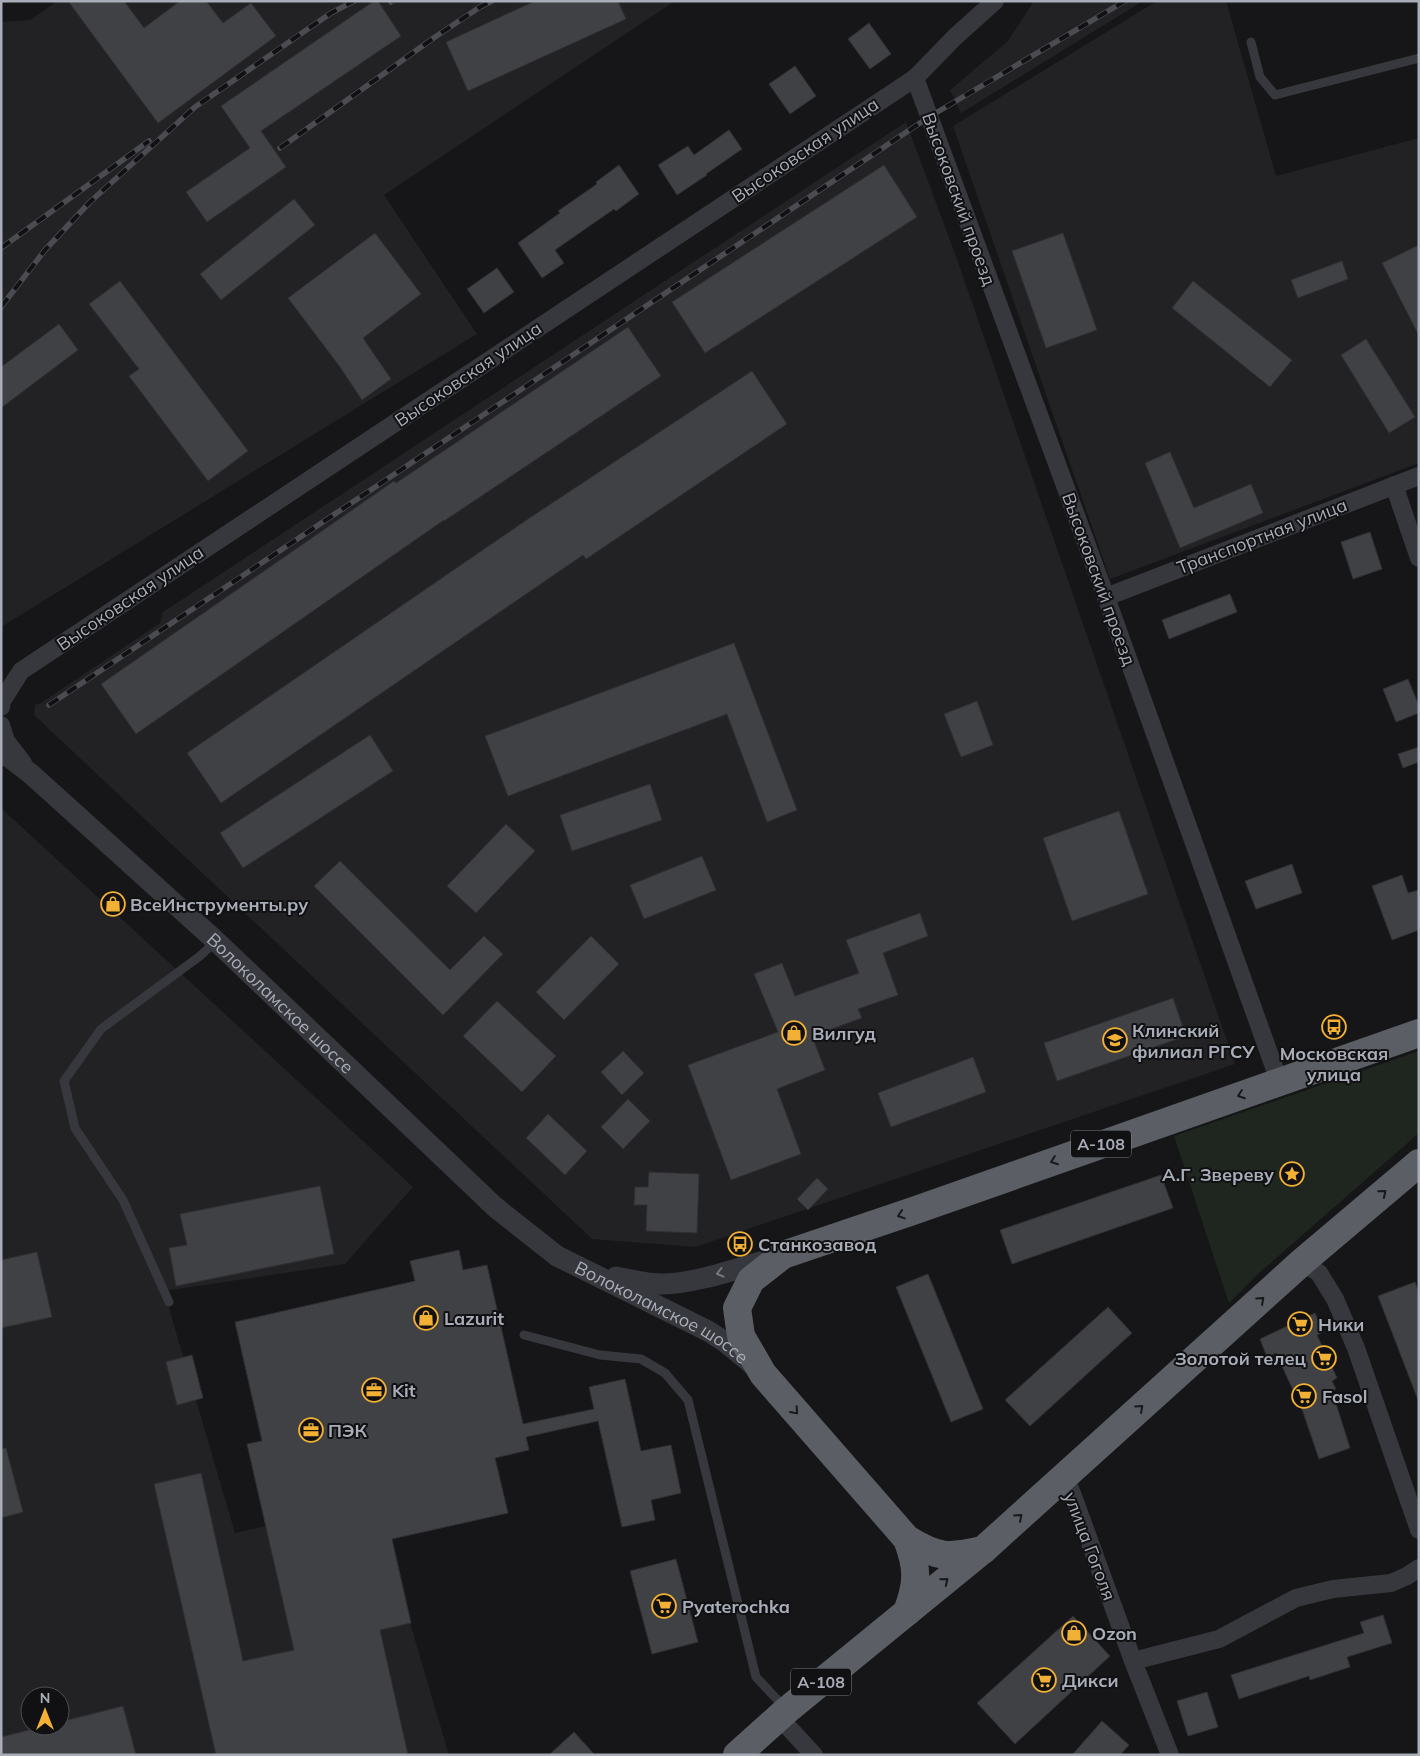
<svg xmlns="http://www.w3.org/2000/svg" width="1420" height="1756" font-family="Mulish,sans-serif">
<style>
.built{fill:#222225;fill-rule:evenodd}
.green{fill:#1e261f}
.building{fill:#404145;stroke:#303034}
.lines{fill:none;stroke-linecap:round;stroke-linejoin:round}
.service{stroke:#37383d;stroke-width:9}
.minor{stroke:#37383d;stroke-width:18}
.tertiary{stroke:#37383d;stroke-width:21}
.trunk{stroke:#5b5e65;stroke-width:28}
.rail-casing{stroke:#4a4c52;stroke-width:5.5}
.rail{stroke:#111113;stroke-width:4;stroke-dasharray:11;stroke-linecap:butt}
.oneway{stroke:#18191b}
.oneway2{stroke:#757881}
.labels{text-anchor:middle;dominant-baseline:central;stroke-width:4;stroke-linejoin:round;paint-order:stroke}
.shield{fill:#111113;stroke:#7b7e86;stroke-width:1}
.shield-label{font-size:16px;font-weight:bold;fill:#a8adb8}
.street-label{font-size:18px;fill:#a8adb8;stroke:#111113}
.poi-label{font-size:18px;font-weight:bold;fill:#a8adb8;stroke:#111113;text-anchor:start}
</style>
<rect width="100%" height="100%" fill="#161618"/>
<g class="built">
<polygon points="57,1 675,1 384,195 477,334 1,627 1,22 22,21 32,19"/>
<polygon points="1034,1 1143,1 961,113 950,90 1008,41"/>
<polygon points="1157,1 1226,1 1276,176 1419,138 1419,463 1110,579 953,126"/>
<polygon points="906,122 957,259 1235,1064 695,1247 592,1239 34,715 35,705 41,703 160,623 163,612"/>
<path d="M1,808L413,1187L345,1264L164,1291L235,1533L374,1501L449,1755H1ZM30,1696H60V1726H30Z"/>
</g>
<polygon class="green" points="1419,1051 1419,1133 1259,1273 1229,1303 1174,1136"/>
<g class="building">
<polygon points="68,1 124,1 144,28 180,1 206,1 223,23 251,3 276,36 158,123"/>
<polygon points="374,1 378,1 401,36 261,131 286,167 207,222 186,192 250,148 221,106"/>
<polygon points="535,1 618,1 626,19 468,91 446,42"/>
<polygon points="869,23 891,54 870,69 848,39"/>
<polygon points="795,66 816,96 790,114 769,84"/>
<polygon points="729,130 742,149 706,174 707,175 677,195 658,165 688,146 694,155"/>
<polygon points="619,165 639,194 616,211 614,209 555,250 564,263 542,278 518,243 560,213 558,211 597,184 596,182"/>
<polygon points="884,165 917,217 705,353 672,302"/>
<polygon points="294,199 315,225 221,300 200,274"/>
<polygon points="375,233 421,294 363,338 391,379 362,400 340,367 288,298"/>
<polygon points="1063,233 1097,330 1046,348 1012,251"/>
<polygon points="1419,245 1419,336 1382,263"/>
<polygon points="1342,261 1348,279 1298,298 1291,280"/>
<polygon points="497,268 514,292 484,313 467,289"/>
<polygon points="120,281 248,451 208,481 129,376 139,369 89,304"/>
<polygon points="1193,281 1292,360 1270,387 1172,308"/>
<polygon points="59,324 78,350 1,408 1,367"/>
<polygon points="628,327 661,376 444,521 444,520 136,734 101,684 394,481 396,483"/>
<polygon points="1366,339 1415,417 1389,433 1341,355"/>
<polygon points="752,371 787,424 586,559 583,555 221,803 187,753 528,519"/>
<polygon points="1170,452 1194,508 1251,484 1263,513 1180,548 1145,463"/>
<polygon points="1370,532 1382,569 1353,579 1341,542"/>
<polygon points="1230,594 1237,612 1169,639 1162,620"/>
<polygon points="734,643 797,810 767,822 727,714 508,796 485,736"/>
<polygon points="1408,679 1419,706 1419,713 1396,722 1383,689"/>
<polygon points="977,701 993,745 961,757 944,714"/>
<polygon points="370,735 393,771 243,868 220,833"/>
<polygon points="1419,747 1419,762 1403,768 1398,754"/>
<polygon points="650,784 662,820 572,851 560,815"/>
<polygon points="1119,811 1148,894 1072,921 1043,838"/>
<polygon points="506,824 535,851 476,913 447,886"/>
<polygon points="702,856 716,890 644,919 630,885"/>
<polygon points="340,861 450,970 484,936 503,954 443,1015 314,886"/>
<polygon points="1292,864 1302,893 1256,909 1245,881"/>
<polygon points="1402,875 1408,893 1419,890 1419,930 1392,940 1372,886"/>
<polygon points="920,913 928,936 883,953 898,995 858,1009 862,1018 812,1036 825,1070 777,1089 801,1154 731,1180 688,1065 778,1032 754,974 782,963 795,996 859,973 846,940"/>
<polygon points="591,936 619,964 564,1020 536,992"/>
<polygon points="1173,998 1186,1036 1057,1081 1044,1043"/>
<polygon points="497,1001 556,1056 522,1092 463,1036"/>
<polygon points="623,1051 644,1073 622,1095 601,1072"/>
<polygon points="973,1057 986,1092 891,1127 878,1093"/>
<polygon points="628,1099 650,1121 623,1149 601,1127"/>
<polygon points="548,1114 587,1151 565,1175 526,1138"/>
<polygon points="649,1172 699,1174 697,1233 646,1231 647,1205 634,1205 635,1187 648,1187"/>
<polygon points="1161,1175 1173,1208 1012,1264 1000,1230"/>
<polygon points="817,1178 828,1189 808,1210 797,1199"/>
<polygon points="320,1186 334,1254 176,1286 169,1248 187,1245 180,1214"/>
<polygon points="459,1250 463,1270 487,1265 523,1424 594,1409 589,1387 625,1379 641,1451 671,1445 681,1493 651,1500 655,1520 622,1527 598,1421 526,1437 529,1450 495,1458 508,1513 392,1539 411,1623 380,1630 408,1755 216,1755 154,1484 201,1473 243,1661 294,1650 247,1444 262,1441 235,1322 415,1281 410,1261"/>
<polygon points="37,1252 52,1317 1,1328 1,1260"/>
<polygon points="928,1274 983,1409 951,1422 896,1287"/>
<polygon points="1415,1282 1419,1293 1418,1400 1378,1296"/>
<polygon points="1108,1307 1132,1333 1030,1426 1005,1400"/>
<polygon points="1315,1313 1323,1332 1317,1335 1337,1378 1332,1381 1336,1389 1332,1391 1350,1448 1319,1459 1303,1412 1276,1353 1267,1357 1260,1339"/>
<polygon points="192,1355 203,1398 177,1405 166,1362"/>
<polygon points="6,1448 23,1512 1,1518 1,1449"/>
<polygon points="676,1559 698,1642 652,1654 630,1571"/>
<polygon points="1383,1615 1392,1643 1347,1657 1350,1667 1310,1680 1309,1676 1239,1699 1231,1675 1364,1633 1360,1622"/>
<polygon points="1073,1616 1110,1656 1015,1744 977,1703"/>
<polygon points="1207,1692 1218,1727 1188,1736 1177,1701"/>
<polygon points="123,1706 136,1755 1,1755 1,1737 45,1726 60,1726 60,1722"/>
<polygon points="1102,1721 1129,1745 1120,1755 1072,1755"/>
<polygon points="574,1732 595,1755 549,1755"/>
</g>
<g class="lines">
<g class="service">
<polyline points="1251,42 1260,77 1275,95 1419,58"/>
<polyline points="169,1302 123,1200 75,1128 64,1081 101,1029 200,956 216,941"/>
<polyline points="524,1335 600,1355 641,1359 665,1373 688,1400 756,1677 785,1708"/>
</g>
<g class="minor">
<polyline points="915,78 1106,597 1279,1081"/>
<polyline points="1394,485 1419,558"/>
<polyline points="1106,597 1419,476"/>
<polyline points="1,707 2,701 21,671 915,78 956,36 995,1"/>
<polyline points="1,725 6,741 23,763"/>
<polyline points="1302,1262 1319,1273 1335,1299 1356,1348 1419,1530"/>
<polyline points="1061,1480 1069,1486 1073,1496 1133,1661 1170,1755"/>
<polyline points="1133,1661 1219,1639 1296,1598 1333,1589 1391,1583 1407,1576 1419,1568"/>
<polyline points="779,1717 814,1755"/>
</g>
<g class="tertiary">
<path id="s1" d="M1,754L9,757L31,774L216,941L495,1207L557,1256L708,1331L725,1342L753,1365"/>
<path d="M616,1277C631,1280 647,1284 662,1284C695,1284 742,1267 774,1258"/>
</g>
<g class="trunk">
<path d="M907,1539C918,1568 918,1583 907,1612"/>
<path d="M983,1550C948,1558 938,1558 907,1539L763,1374L741,1336L737,1308L751,1280L783,1255L913,1211L1419,1033"/>
<polyline points="737,1755 787,1710 983,1550 1302,1262 1419,1163"/>
</g>
<g class="rail-casing">
<g id="rail">
<polyline points="391,2 392,1"/>
<polyline points="280,148 435,37 480,7 492,1"/>
<polyline points="1,248 149,141"/>
<polyline points="1,307 45,250 90,202 195,107 331,13 354,1"/>
<polyline points="49,705 929,117 1125,1"/>
</g>
</g>
<use href="#rail" class="rail"/>
</g>
<defs><path id="oneway-chevron" d="M-2-3.5L2.5 0L-2 3.5" fill="none" stroke-width="1.6" stroke-linecap="round" stroke-linejoin="round" transform="scale(1.25)"/></defs>
<g class="oneway">
<use href="#oneway-chevron" transform="translate(1241 1095) rotate(160)"/>
<use href="#oneway-chevron" transform="translate(1054 1161) rotate(160)"/>
<use href="#oneway-chevron" transform="translate(1383 1193) rotate(-40)"/>
<use href="#oneway-chevron" transform="translate(901 1215) rotate(162)"/>
<use href="#oneway-chevron" transform="translate(1261 1300) rotate(-42)"/>
<use href="#oneway-chevron" transform="translate(1140 1408) rotate(-42)"/>
<use href="#oneway-chevron" transform="translate(795 1411) rotate(49)"/>
<use href="#oneway-chevron" transform="translate(1019 1517) rotate(-42)"/>
<use href="#oneway-chevron" transform="translate(945 1581) rotate(-39)"/>
</g>
<use class="oneway2" href="#oneway-chevron" transform="translate(720 1273) rotate(166)"/>
<defs>
<g id="shop-ring" transform="scale(1.25)"><circle r="9.5" fill="#111113" stroke="#f2b134" stroke-width="1.5"/><path d="M-5-2.5h2.3a2.7 3.5 0 0 1 5.4 0H5L5.5 6h-11ZM-1.5-2.5h3a1.5 2.3 0 0 0-3 0Z" fill="#f2b134"/></g>
<g id="bus-ring" transform="scale(1.25)"><circle r="9.5" fill="#111113" stroke="#f2b134" stroke-width="1.5"/><path d="M-5-6H5V4H4V6H2V4H-2V6H-4V4H-5ZM-3.5-4V0h7V-4ZM-3.5 1.2v1.5H-2V1.2ZM2 1.2v1.5H3.5V1.2Z" fill="#f2b134"/></g>
<g id="university-ring" transform="scale(1.25)"><circle r="9.5" fill="#111113" stroke="#f2b134" stroke-width="1.5"/><path d="M0-5L7-2L0 1L-7-2ZM-4 1L0 2.5L4 1V4Q0 6-4 4Z" fill="#f2b134"/></g>
<g id="sight-ring" transform="scale(1.25)"><circle r="9.5" fill="#111113" stroke="#f2b134" stroke-width="1.5"/><path d="M0-6L1.8-2.2L6-1.7L2.9 1.2L3.7 5.4L0 3.3L-3.7 5.4L-2.9 1.2L-6-1.7L-1.8-2.2Z" fill="#f2b134"/></g>
<g id="supermarket-ring" transform="scale(1.25)"><circle r="9.5" fill="#111113" stroke="#f2b134" stroke-width="1.5"/><path d="M-6-5.5h2.5l.6 2H6L4.5 2H-2.5L-4.4-4H-6ZM-1.5 3.2a1.3 1.3 0 1 0 .1 0ZM3 3.2a1.3 1.3 0 1 0 .1 0Z" fill="#f2b134"/></g>
<g id="office-ring" transform="scale(1.25)"><circle r="9.5" fill="#111113" stroke="#f2b134" stroke-width="1.5"/><path d="M-6-3h4V-5.5h4V-3h4V5H-6ZM-1-4.5V-3h2v-1.5ZM-6 0V1H6V0Z" fill="#f2b134"/></g>
</defs>
<g fill-rule="evenodd">
<use href="#shop-ring" x="113" y="904"/>
<use href="#bus-ring" x="1334" y="1027"/>
<use href="#shop-ring" x="794" y="1033"/>
<use href="#university-ring" x="1115" y="1040"/>
<use href="#sight-ring" x="1292" y="1174"/>
<use href="#bus-ring" x="740" y="1244"/>
<use href="#shop-ring" x="426" y="1318"/>
<use href="#supermarket-ring" x="1300" y="1324"/>
<use href="#supermarket-ring" x="1324" y="1358"/>
<use href="#office-ring" x="374" y="1390"/>
<use href="#supermarket-ring" x="1304" y="1396"/>
<use href="#office-ring" x="311" y="1430"/>
<use href="#supermarket-ring" x="664" y="1606"/>
<use href="#shop-ring" x="1074" y="1633"/>
<use href="#supermarket-ring" x="1044" y="1680"/>
</g>
<g class="labels">
<g class="shield">
<rect x="1071" y="1130.5" width="60" height="27" rx="4"/>
<rect x="791" y="1668.5" width="60" height="27" rx="4"/>
</g>
<g class="shield-label">
<text x="1101" y="1144">А-108</text>
<text x="821" y="1682">А-108</text>
</g>
<g class="street-label">
<text transform="translate(805 150) rotate(-34)">Высоковская улица</text>
<text transform="translate(959 199) rotate(70)">Высоковский проезд</text>
<text transform="translate(468 374) rotate(-34)">Высоковская улица</text>
<text transform="translate(1262 536) rotate(-21)">Транспортная улица</text>
<text transform="translate(1099 579) rotate(70)">Высоковский проезд</text>
<text transform="translate(130 598) rotate(-34)">Высоковская улица</text>
<text stroke="none"><textPath href="#s1" startOffset="375">Волоколамское шоссе</textPath></text>
<text stroke="none"><textPath href="#s1" startOffset="869">Волоколамское шоссе</textPath></text>
<text transform="translate(1090 1546) rotate(69)">улица Гоголя</text>
</g>
<g class="poi-label">
<text x="130" y="904">ВсеИнструменты.ру</text>
<text x="1132" y="1030">Клинский<tspan x="1132" dy="21">филиал РГСУ</tspan></text>
<text x="812" y="1033">Вилгуд</text>
<text x="1334" y="1053" text-anchor="middle">Московская<tspan x="1334" dy="21">улица</tspan></text>
<text x="1274" y="1174" text-anchor="end">А.Г. Звереву</text>
<text x="758" y="1244">Станкозавод</text>
<text x="444" y="1318">Lazurit</text>
<text x="1318" y="1324">Ники</text>
<text x="1306" y="1358" text-anchor="end">Золотой телец</text>
<text x="392" y="1390">Kit</text>
<text x="1322" y="1396">Fasol</text>
<text x="328" y="1430">ПЭК</text>
<text x="682" y="1606">Pyaterochka</text>
<text x="1092" y="1633">Ozon</text>
<text x="1062" y="1680">Дикси</text>
</g>
</g>
<rect width="1420" height="1756" fill="none" stroke="#a8adb8" stroke-width="5"/>
<g transform="translate(45 1711)"><circle r="24" fill="#111113" stroke="#4d4f55"/>
<path d="M0-4L9 19L0 12L-9 19Z" fill="#f2b134"/>
<text y="-8" font-size="14" font-weight="bold" text-anchor="middle" fill="#a8adb8">N</text>
</g>
</svg>
